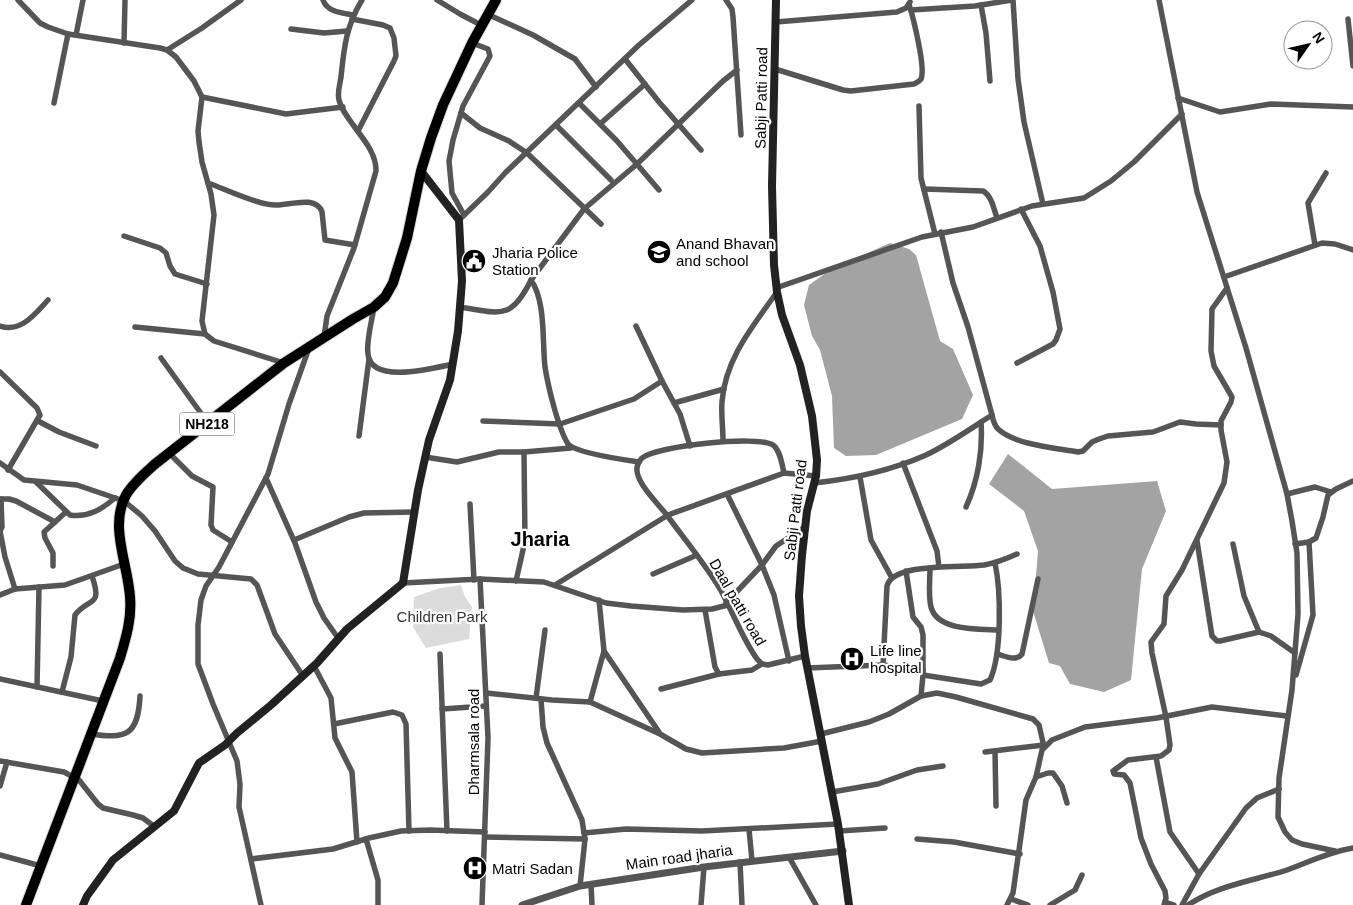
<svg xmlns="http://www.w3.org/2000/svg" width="1353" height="905" font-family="Helvetica,sans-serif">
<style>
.green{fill:#dcdcdc}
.water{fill:#a3a3a3}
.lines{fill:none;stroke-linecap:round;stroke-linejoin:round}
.trunk-casing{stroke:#dbdbdb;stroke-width:12}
.minor{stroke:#555;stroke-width:5.5}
.tertiary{stroke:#555;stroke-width:7}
.secondary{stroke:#222;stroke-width:8}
.trunk{stroke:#000;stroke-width:10}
.labels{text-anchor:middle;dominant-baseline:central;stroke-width:4.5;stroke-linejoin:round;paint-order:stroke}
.shield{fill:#fff;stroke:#4c4c4c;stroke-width:1}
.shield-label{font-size:14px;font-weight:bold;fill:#000}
.street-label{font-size:15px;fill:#000;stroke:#fff}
.poi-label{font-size:15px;fill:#000;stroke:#fff;text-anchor:start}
.park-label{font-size:15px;fill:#333;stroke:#fff}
.district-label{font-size:20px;font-weight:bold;fill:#000;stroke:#fff}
</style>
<rect width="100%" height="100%" fill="#fff"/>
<polygon class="green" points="461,585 465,597 472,607 469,639 426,648 413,627 414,597 440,588"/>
<g class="water">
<polygon points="890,243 909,249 916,255 940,341 953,349 973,395 962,419 876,455 846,456 834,448 832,396 820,350 812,336 804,305 809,285 830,270"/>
<polygon points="1008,454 1052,489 1157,481 1166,511 1142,569 1131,680 1104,692 1070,684 1060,666 1049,663 1033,611 1038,551 1024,511 989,484"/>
</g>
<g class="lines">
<g class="trunk-casing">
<path id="trunk" d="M26,905L120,658C126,638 132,618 130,597C128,564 109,526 126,495C133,483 145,473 155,464L284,363L353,319L374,307L385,297L393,283L407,238L421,171L431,138L443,105L472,43L496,0"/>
</g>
<g class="minor">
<polyline points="18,0 40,23 48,27 68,34 160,48 167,50 176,57 194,81 202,97 198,131 199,142 202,162 211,194 214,215 202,321 205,334 214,341 284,363"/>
<path d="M323,0C327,12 342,13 353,15"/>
<polyline points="437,0 460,14 481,25"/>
<polyline points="726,0 732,9 733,17 741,135"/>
<polyline points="1013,0 1018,79 1024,122 1043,204"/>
<polyline points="1159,0 1197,192 1246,348 1287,494 1292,521 1297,553 1298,614 1292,690 1279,778 1278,817 1285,832 1292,840 1302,844 1335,851"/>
<polyline points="981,5 986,33 990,81"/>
<polyline points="911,10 975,6 1012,0"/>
<polyline points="487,14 533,35 575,59 596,87"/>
<polyline points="352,19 383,25 390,28 394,38 396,56 394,61 358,131"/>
<polyline points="1348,19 1353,66"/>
<polyline points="776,22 897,12 906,8 910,2"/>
<polyline points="291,29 324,33 347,31"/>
<polyline points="76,35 83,0"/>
<polyline points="124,43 125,0"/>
<polyline points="167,50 202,28 241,0"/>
<polyline points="625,59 659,102 701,150"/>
<path d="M775,69L843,90L851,91L914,84C917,82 919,82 921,79C926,68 913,17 909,4"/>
<polyline points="202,97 286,114 343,107"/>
<polyline points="1178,98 1220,112 1271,104 1353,107"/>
<polyline points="54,103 68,34"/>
<polyline points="579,103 617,141 659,190"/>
<polyline points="919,106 921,178 935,234"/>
<polyline points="461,113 480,128 509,141 527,153 601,224"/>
<polyline points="600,124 645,84"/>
<polyline points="556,125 611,180"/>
<path d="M208,183C225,189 258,205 276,205C290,205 316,195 322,212L325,240L355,245"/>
<path d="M924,189L983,191C992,196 994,210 997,218"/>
<polyline points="464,215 452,193 449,161 453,140 463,106 490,56 488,49 472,43"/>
<polyline points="459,220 488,192 506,172 639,45 692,0"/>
<path d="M941,232L953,283L968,327L992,415C993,420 994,425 998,429C1015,445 1056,448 1078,452L1083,451L1092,442L1099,439L1108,436L1153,432L1180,422L1196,424L1221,425"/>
<polyline points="124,236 160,248 166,253 170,266 175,274 207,284"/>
<polyline points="1315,245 1308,203 1326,173"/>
<polyline points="1224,277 1322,243 1335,244 1353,250"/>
<polyline points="776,288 922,237 973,227 1032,206 1084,198 1111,181 1134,162 1182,114"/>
<path d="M374,307C372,321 366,341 368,354C371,385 434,368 453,364"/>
<path d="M460,307C500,313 511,321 531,280"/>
<path d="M0,326C21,333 35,314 48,300"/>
<polyline points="636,326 662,381 680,414 690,446"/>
<polyline points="135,327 205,334"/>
<path d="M324,337L327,316L354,248L376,171C377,145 345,123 339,100C337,93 340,84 341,77C344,48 346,26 362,0"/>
<polyline points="161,358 208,423"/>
<polyline points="1017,363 1053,344 1056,340 1060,329 1053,292 1040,246 1021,209"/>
<polyline points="0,372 37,408 40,415 8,470"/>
<polyline points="674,403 724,389"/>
<polyline points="38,421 59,432 96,446"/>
<polyline points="483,421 560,424 634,399 662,381"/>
<polyline points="359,436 369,359"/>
<path d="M723,441C723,428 721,414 722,402C725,359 753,326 777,292"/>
<polyline points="169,453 192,476 213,487 211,525 213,530 232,542"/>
<polyline points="425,457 457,462 499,452 524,452 571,448"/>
<path d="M639,462C625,460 576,453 568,444C558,428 548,386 545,367C542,340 546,302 531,280L584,209L637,164L723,81L737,70"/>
<polyline points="0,463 24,480 77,485 124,501 142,516 155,531 175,561 183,568 198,574 251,579 257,585 275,634 303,676"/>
<polyline points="903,463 937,551 939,567"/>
<path d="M784,473C782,464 780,450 773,445C757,435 656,446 642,458C640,460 637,465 637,468C635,483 661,506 669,518C686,541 705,564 720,589C733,612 742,638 757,659L762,664L768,665L805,656"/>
<polyline points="860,477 871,540 892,578"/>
<polyline points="266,478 295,543 316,602 324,618 338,638"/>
<path d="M36,482L70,515C88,518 102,509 115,498"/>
<path d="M814,483C852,479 890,471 926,455C949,444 970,429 992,415"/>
<polyline points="727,494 762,565 774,595 789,661"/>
<polyline points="1287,494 1315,487 1331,492"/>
<polyline points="0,499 9,499 16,501 55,522"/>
<polyline points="470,504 474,580"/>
<path d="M966,507C978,481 983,450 981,422"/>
<polyline points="0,531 5,557 15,589"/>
<polyline points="0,531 2,527 1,499"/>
<polyline points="294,540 349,517 364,513 414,512"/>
<polyline points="1197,541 1212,636 1217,641 1220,641 1259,632 1271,636 1295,653"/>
<polyline points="1233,544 1244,596 1259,632"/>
<polyline points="1295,544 1309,542 1316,538 1323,517 1328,495 1336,489 1353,481"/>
<polyline points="53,566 53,553 45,538 44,532 66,512"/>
<path d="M930,568C930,580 928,595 931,607C937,631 979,629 998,630"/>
<polyline points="906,571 913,617 921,627 923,635 923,675 921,696"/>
<polyline points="653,574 697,555"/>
<polyline points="480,579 488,738 482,905"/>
<polyline points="516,581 525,541 524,452"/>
<polyline points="403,583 480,579 544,582 606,603 631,606 683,610 712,609 728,605"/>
<polyline points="555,585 668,515 784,473 816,476"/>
<polyline points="0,595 15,589 65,585 124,564"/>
<polyline points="726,603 762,565 776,546 805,527"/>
<polyline points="705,610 715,667 719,674 752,670 762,664"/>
<polyline points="604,651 659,732"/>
<polyline points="440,654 447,831"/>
<path d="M997,654C1005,656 1016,662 1022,654L1038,579"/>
<path d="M883,665L887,586C893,562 963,568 984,565C996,563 1006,559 1017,554"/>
<polyline points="314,666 331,698 335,738 352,772 357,842"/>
<polyline points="807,668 883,665 923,670"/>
<path d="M923,675L981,684L990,680C1002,654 1001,591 995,563"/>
<polyline points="1296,675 1313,615 1309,542"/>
<polyline points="0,679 103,701"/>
<polyline points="37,687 39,587"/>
<polyline points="661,689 719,674"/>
<path d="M62,692L71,657L75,615C89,597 103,608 92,576"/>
<polyline points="486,693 552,700 590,702 660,734 686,749 702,753 784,748 822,741"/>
<polyline points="536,698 545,630"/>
<polyline points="541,699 543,727 547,743 582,820 585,839 580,886"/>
<polyline points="590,702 604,651 599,600"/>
<polyline points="442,709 486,706"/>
<polyline points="334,724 393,712 402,715 406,724 409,831"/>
<path d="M90,734C126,739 138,736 140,696"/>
<polyline points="821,734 869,722 889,714 921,696 937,693 956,697 1033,719 1039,725 1044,747"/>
<polyline points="995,751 996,806"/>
<polyline points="985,752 1044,745"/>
<polyline points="1156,757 1170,832 1199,874"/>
<polyline points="0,761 64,772 79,780 98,804 103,808 133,815 143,818 155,827"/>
<polyline points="1036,777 1048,773 1053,773 1062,786 1067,803"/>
<polyline points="0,786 7,762"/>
<polyline points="832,792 878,784 917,770 943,766"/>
<polyline points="749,829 752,861"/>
<polyline points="839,831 885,828"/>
<polyline points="584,833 626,829 702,831 838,824"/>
<polyline points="485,837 585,839"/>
<polyline points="366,839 378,880 378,905"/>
<polyline points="917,839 954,842 1020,854"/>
<polyline points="0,855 41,866"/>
<polyline points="789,857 816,905"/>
<polyline points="251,859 333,849 369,838 401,831 430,830 485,832"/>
<polyline points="740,862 742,905"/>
<polyline points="591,884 592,905"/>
<polyline points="1011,899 1028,905"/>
<polyline points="1165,902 1174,905"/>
<polyline points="261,905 239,807 240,784 237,761 213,704 198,664 198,625 201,600 206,586 219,567 268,474 289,404 309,348"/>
<polyline points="701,905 704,867"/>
<polyline points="1007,905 1013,893 1026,800 1036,777 1042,750 1052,740 1085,727 1157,718 1212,707 1287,716"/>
<polyline points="1050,905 1075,890 1082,875"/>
<polyline points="1164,905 1166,898 1165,891 1151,864 1141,838 1130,783 1124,775 1114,774 1113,771 1128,760 1161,756 1169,750 1170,745 1166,717 1152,653 1151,642 1164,624 1166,596 1182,570 1224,483 1227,462 1221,430 1221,421 1231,402 1232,397 1214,366 1211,351 1212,309 1227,288"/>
<polyline points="1182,905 1199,874 1246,808 1257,798 1279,789"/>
<path d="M1188,905C1218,885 1253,881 1287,870C1309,862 1329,852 1353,848"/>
</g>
<polyline class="tertiary" points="522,905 580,886 704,867 843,851"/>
<g class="secondary">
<polyline points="776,0 772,186 774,265 777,292 782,315 800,365 812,416 817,460 816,476 807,511 802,555 799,596 801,626 805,656 838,824 849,905"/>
<polyline points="83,905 87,896 113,860 174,811 199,763 225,745 237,733 271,705 317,663 347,629 403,583 418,490 429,440 450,380 458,331 462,281 459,220 421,171"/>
</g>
<use href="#trunk" class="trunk"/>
</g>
<defs>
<g id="school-disc" transform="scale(1.25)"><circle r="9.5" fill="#000" stroke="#fff"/><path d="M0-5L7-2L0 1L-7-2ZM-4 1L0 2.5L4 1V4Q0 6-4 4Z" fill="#fff"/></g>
<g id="civic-disc" transform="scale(1.25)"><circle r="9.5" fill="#000" stroke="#fff"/><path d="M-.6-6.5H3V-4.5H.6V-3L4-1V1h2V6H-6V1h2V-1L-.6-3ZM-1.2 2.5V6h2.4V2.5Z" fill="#fff"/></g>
<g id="hospital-disc" transform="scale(1.25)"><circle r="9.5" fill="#000" stroke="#fff"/><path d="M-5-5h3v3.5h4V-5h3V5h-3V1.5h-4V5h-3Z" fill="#fff"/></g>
</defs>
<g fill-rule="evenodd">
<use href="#school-disc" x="659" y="252"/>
<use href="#civic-disc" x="474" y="261"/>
<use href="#hospital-disc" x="852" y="659"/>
<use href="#hospital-disc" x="475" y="868"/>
</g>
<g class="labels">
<rect class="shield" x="179.5" y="412.5" width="55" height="23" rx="4"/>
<g class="shield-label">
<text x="207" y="424">NH218</text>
</g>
<g class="street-label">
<text transform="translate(761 98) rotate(-89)">Sabji Patti road</text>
<text transform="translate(795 510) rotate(-83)">Sabji Patti road</text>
<text transform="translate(738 602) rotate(60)">Daal patti road</text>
<text transform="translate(473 742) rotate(-90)">Dharmsala road</text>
<text transform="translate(679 857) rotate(-8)">Main road jharia</text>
</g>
<g class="poi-label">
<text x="676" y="243">Anand Bhavan<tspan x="676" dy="17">and school</tspan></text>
<text x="492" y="252">Jharia Police<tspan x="492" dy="17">Station</tspan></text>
<text x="870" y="650">Life line<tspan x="870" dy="17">hospital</tspan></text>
<text x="492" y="868">Matri Sadan</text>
</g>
<g class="park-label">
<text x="442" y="616">Children Park</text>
</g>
<g class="district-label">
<text x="540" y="539">Jharia</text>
</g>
</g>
<g transform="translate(1308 45) rotate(56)"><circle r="24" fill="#ffffff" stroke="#999999"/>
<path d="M0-4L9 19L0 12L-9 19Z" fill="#000000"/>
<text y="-8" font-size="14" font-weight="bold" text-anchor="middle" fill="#000000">N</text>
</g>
</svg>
